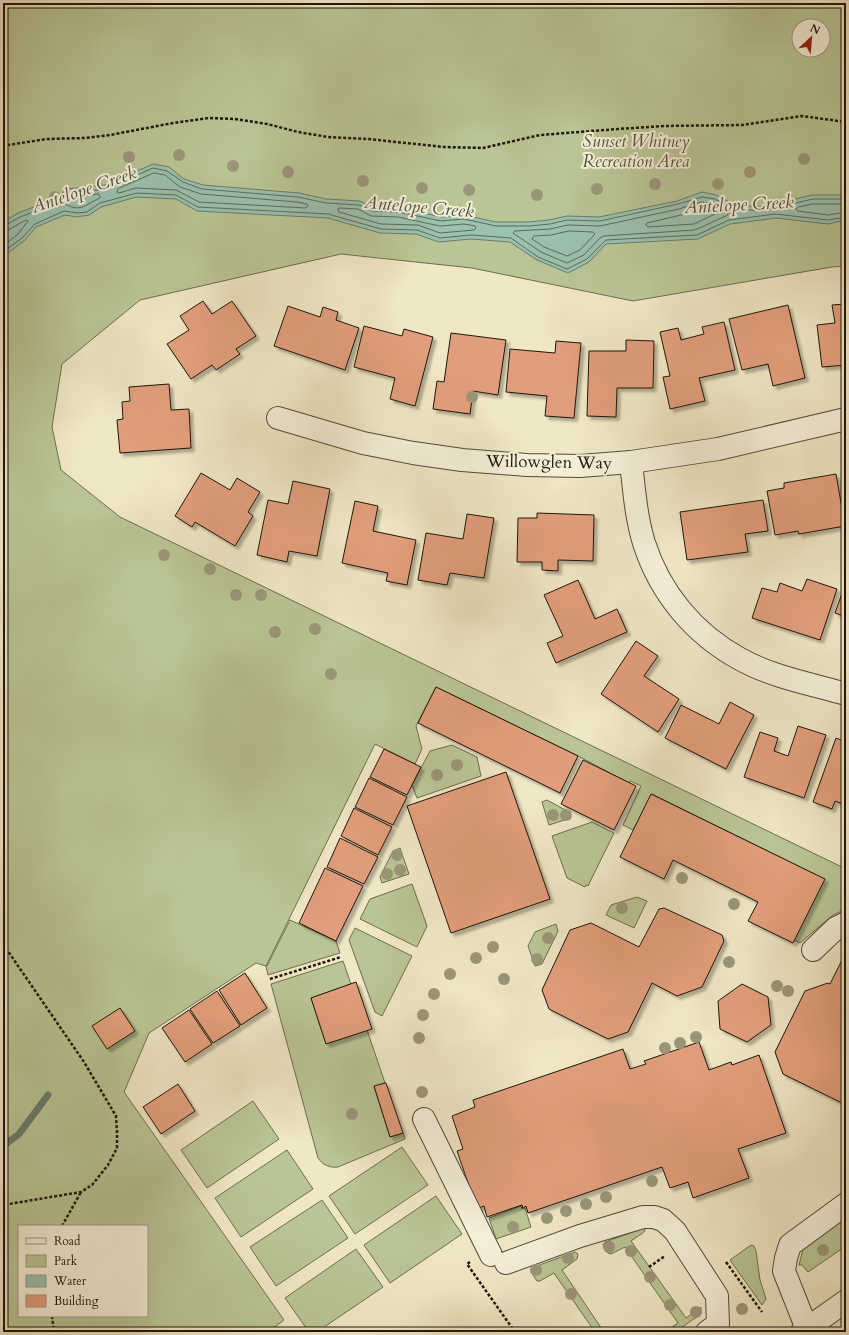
<svg xmlns="http://www.w3.org/2000/svg" width="849" height="1335" font-family="Cardo,serif">
<style>
.green{fill:#bac595;stroke:#6c6d4f;fill-rule:evenodd}
.water{fill:#9bc1af;stroke:#697c6d}
.lines{fill:none;stroke-linecap:round;stroke-linejoin:round}
.shore{stroke:#5c6b5c;stroke-width:1}
.stream{stroke:#697c6d;stroke-width:7}
.building{fill:#e29e7b;stroke:#1e1509;filter:url(#shadow)}
.minor-casing{stroke:#524a38;stroke-width:24}
.path{stroke:#1e1509;stroke-width:2.5;stroke-dasharray:3 2;stroke-linecap:butt}
.minor{stroke:#f5efd9;stroke-width:22}
.tree{fill:#9b9679}
.labels{text-anchor:middle;dominant-baseline:central;stroke-width:4;stroke-linejoin:round;paint-order:stroke}
.park-label{font-size:17px;font-style:italic;fill:#55533a;stroke:#f5efd9}
.street-label{font-size:17px;fill:#1e1509;stroke:#f5efd9}
.water-label{font-size:18px;font-style:italic;fill:#4a5143;stroke:#f5efd9}
</style>
<defs>
<filter id="shadow"><feDropShadow dx="3.5" dy="3.5" stdDeviation="1" flood-color="#0004"/></filter>
</defs>
<rect width="100%" height="100%" fill="#f0e7c5"/>
<filter id="stains"><feTurbulence type="fractalNoise" baseFrequency=".005" numOctaves="4"/><feColorMatrix values="0 0 0 0 .2 0 0 0 0 .09 0 0 0 0 .02 0 0 0 .5 -.17"/></filter>
<radialGradient id="worn" r=".72"><stop offset=".6" stop-color="#630" stop-opacity="0"/><stop offset="1" stop-color="#630" stop-opacity=".3"/></radialGradient>
<g class="green">
<path d="M3,3H846V266L832,267L633,301L472,268L341,254L140,300L62,364L52,427L61,470L120,517L846,869V909L833,915L800,943L794,940L824,879L652,794L633,830L623,825L641,786L630,781L629,783L578,756L436,687L416,726L422,749L415,764L375,744L266,966H267L290,920L336,941L340,953L268,975L266,966L256,963L149,1033L124,1092L284,1320L268,1332H3ZM799,26H823V50H799ZM19,1226H147V1316H19Z"/>
<polygon points="452,745 477,757 481,776 417,798 412,785 430,751"/>
<polygon points="547,800 569,812 571,818 549,825 542,802"/>
<polygon points="592,822 614,833 588,886 586,885 585,887 567,878 552,836"/>
<polygon points="400,848 409,874 382,883 380,877 393,851"/>
<polygon points="412,884 427,926 417,947 360,919 370,899"/>
<polygon points="637,897 647,901 634,928 606,915 611,905"/>
<polygon points="556,924 558,931 542,964 535,966 528,946 535,932"/>
<polygon points="355,928 412,956 382,1016 375,1012 349,940"/>
<path d="M343,961L351,984L311,998L326,1044L367,1030L385,1083L374,1087L390,1137L403,1133L405,1139L338,1167C329,1168 323,1165 318,1158L271,984Z"/>
<polygon points="253,1101 279,1139 207,1188 181,1150"/>
<polygon points="402,1147 428,1185 355,1234 329,1196"/>
<polygon points="287,1150 313,1189 241,1237 215,1198"/>
<polygon points="436,1196 462,1234 390,1283 364,1245"/>
<polygon points="322,1200 348,1238 276,1286 250,1247"/>
<polygon points="521,1206 522,1209 525,1208 531,1227 496,1239 489,1218"/>
<polygon points="846,1217 846,1246 808,1272 802,1265 799,1265 803,1249 809,1244"/>
<polygon points="644,1228 645,1230 644,1232 631,1241 686,1318 701,1307 701,1314 675,1332 664,1332 678,1323 625,1247 611,1254 608,1253 603,1245 605,1242"/>
<polygon points="751,1245 754,1246 756,1251 760,1280 766,1299 762,1305 730,1260"/>
<polygon points="356,1249 383,1287 317,1332 309,1332 285,1298"/>
<polygon points="575,1252 578,1254 577,1259 562,1270 604,1332 595,1332 554,1273 540,1281 537,1281 531,1272 531,1269 534,1267"/>
</g>
<polygon class="water" points="153,164 169,167 184,179 203,185 299,193 326,199 360,201 373,207 399,208 442,217 464,215 496,222 528,222 549,220 567,216 599,217 677,201 702,192 716,195 733,204 761,207 812,195 846,195 846,220 828,224 776,218 730,224 698,239 606,244 589,262 568,273 537,260 510,242 471,239 439,242 416,234 380,233 328,218 197,211 176,199 136,197 101,207 89,215 77,217 65,215 36,227 25,240 3,257 3,222 18,213 55,199 67,189 105,185"/>
<g class="lines">
<g class="shore">
<polygon points="154,173 165,175 180,187 201,194 297,202 307,204 308,206 306,208 199,202 176,190 136,188 119,193 117,192 118,189"/>
<path d="M98,194L100,196V198C86,204 81,213 65,204C70,194 88,196 98,194Z"/>
<polygon points="702,202 713,204 728,212 728,215 695,230 604,236 600,238 584,255 567,263 541,252 513,233 515,231 550,229 568,225 600,226 679,209"/>
<polyline points="846,204 813,204 798,207 796,209 798,211 828,215 846,212"/>
<polygon points="340,208 358,209 371,216 398,217 440,226 464,224 475,226 476,228 474,230 440,233 418,225 381,224 339,212 338,209"/>
<polygon points="702,208 714,212 715,214 694,224 648,227 646,225 647,223 681,215"/>
<polyline points="3,225 6,225 20,217 57,203 69,193 106,189 153,168 167,171 183,182 202,189 298,197 326,203 359,205 372,211 398,212 441,221 464,219 496,226 529,226 550,224 567,220 600,221 678,204 702,197 715,199 732,208 761,211 813,199 846,199"/>
<polyline points="3,230 8,230 26,220 28,221 18,234 3,246"/>
<polygon points="569,231 593,232 595,234 580,250 567,256 544,247 532,239 534,236 551,235"/>
<polyline points="3,252 22,238 35,224 64,211 77,213 87,212 100,203 137,193 176,195 198,207 328,214 381,229 417,230 440,238 471,235 511,238 538,257 567,269 587,259 606,240 697,235 729,220 775,214 828,220 846,217"/>
</g>
<polyline class="stream" points="3,1146 19,1134 48,1095"/>
</g>
<g class="building">
<polygon points="203,301 212,314 232,301 256,336 236,349 240,354 216,370 212,365 191,379 167,344 189,330 180,316"/>
<polygon points="845,304 846,365 822,367 817,325 835,323 832,305"/>
<polygon points="788,305 805,378 773,386 768,364 742,370 729,319"/>
<polygon points="288,306 320,317 323,307 338,312 336,320 359,328 345,370 274,346"/>
<polygon points="724,322 735,370 699,378 705,401 670,409 663,377 670,376 660,332 678,328 681,340 704,334 702,327"/>
<polygon points="364,326 402,336 404,329 433,337 415,406 390,399 395,378 354,367"/>
<polygon points="451,333 506,340 498,395 473,391 470,414 433,409 437,381 444,382"/>
<polygon points="626,340 654,341 653,388 617,388 616,417 587,416 589,351 626,351"/>
<polygon points="556,341 581,343 574,418 545,416 547,396 506,392 510,349 555,353"/>
<polygon points="169,384 171,410 189,409 191,448 120,453 117,420 123,419 122,402 130,401 129,387"/>
<polygon points="201,473 230,490 237,478 260,492 248,512 253,516 235,546 195,522 192,527 175,516"/>
<polygon points="836,474 845,526 799,534 798,531 775,535 767,491 784,488 784,483"/>
<polygon points="293,481 330,489 317,556 289,551 287,562 257,555 268,500 288,504"/>
<polygon points="763,500 768,531 745,534 748,552 687,560 680,512"/>
<polygon points="355,501 378,506 373,531 416,540 407,585 386,581 388,573 342,563"/>
<polygon points="537,513 594,515 593,561 558,560 558,571 542,570 542,562 517,562 518,518 537,518"/>
<polygon points="467,514 494,518 484,578 450,573 447,585 418,580 426,533 463,539"/>
<polygon points="807,579 837,589 820,640 752,618 762,588 777,592 780,583 802,591"/>
<polygon points="578,580 595,619 617,609 627,632 556,663 547,643 563,636 544,595"/>
<polygon points="846,582 846,617 835,613"/>
<polygon points="636,641 658,656 644,676 679,699 658,732 601,694"/>
<polygon points="436,687 578,756 560,793 418,723"/>
<polygon points="730,702 754,715 726,769 665,738 681,705 719,724"/>
<polygon points="798,726 826,735 804,798 744,777 760,732 778,738 774,751 788,756"/>
<polygon points="836,738 846,742 846,805 835,801 832,809 813,802"/>
<polygon points="384,749 421,767 407,795 370,777"/>
<polygon points="583,760 636,786 614,830 561,804"/>
<polygon points="506,772 550,899 451,933 407,806"/>
<polygon points="369,778 407,797 393,825 355,807"/>
<polygon points="651,794 825,879 793,943 748,921 758,902 673,860 664,879 620,857"/>
<polygon points="354,808 392,827 378,855 341,836"/>
<polygon points="340,838 378,857 364,884 327,867"/>
<polygon points="325,868 363,886 336,941 299,923"/>
<polygon points="664,908 722,935 724,941 702,987 677,996 652,983 628,1032 608,1039 549,1009 542,990 570,930 591,923 639,947 659,909"/>
<polygon points="844,956 846,958 846,1103 844,1104 783,1074 775,1052 805,991 828,983 830,984"/>
<polygon points="245,973 267,1008 241,1025 219,990"/>
<polygon points="356,982 372,1029 326,1044 311,998"/>
<polygon points="742,984 768,997 771,1025 747,1042 720,1029 718,1001"/>
<polygon points="217,991 240,1026 213,1043 190,1009"/>
<polygon points="120,1008 135,1031 107,1049 92,1026"/>
<polygon points="189,1010 212,1044 185,1062 162,1028"/>
<polygon points="699,1042 709,1070 731,1062 732,1065 759,1055 786,1133 738,1149 749,1178 693,1198 688,1182 670,1188 662,1167 528,1213 526,1206 523,1208 522,1205 487,1217 484,1206 477,1209 457,1151 463,1149 452,1116 475,1107 473,1100 623,1049 630,1069 646,1064 644,1061"/>
<polygon points="385,1083 386,1083 403,1133 390,1137 374,1086"/>
<polygon points="178,1084 195,1111 161,1134 143,1107"/>
</g>
<g class="lines">
<g class="minor-casing">
<g id="minor">
<polyline points="278,418 363,443 413,453 462,460 527,465 580,466 631,462 718,449 846,419"/>
<path d="M631,462C634,489 636,517 644,543C660,593 694,634 740,659C772,677 811,684 846,694"/>
<polyline points="813,950 836,928 846,923"/>
<polyline points="424,1119 491,1255"/>
<polyline points="506,1263 580,1236 643,1217 654,1217 663,1220 675,1231 717,1296 718,1324 707,1332"/>
<polyline points="807,1329 784,1271 786,1258 790,1245 846,1204"/>
<polyline points="802,1332 846,1301"/>
</g>
</g>
<g class="path">
<polyline points="3,148 8,145 47,139 85,138 110,135 173,123 209,118 235,119 267,124 298,132 328,137 368,139 444,147 483,148 540,135 618,129 664,126 742,125 802,116 846,122"/>
<polyline points="3,944 84,1062 116,1116 117,1132 117,1148 108,1165 92,1185 81,1192 3,1205"/>
<polyline points="270,979 341,957"/>
<polyline points="62,1226 81,1192"/>
<polyline points="470,1262 467,1264 515,1332"/>
<polyline points="726,1262 762,1312"/>
<polyline points="649,1267 665,1256"/>
<polyline points="52,1316 54,1332"/>
</g>
<use href="#minor" class="minor"/>
</g>
<g class="tree">
<circle cx="179" cy="155" r="6"/>
<circle cx="129" cy="157" r="6"/>
<circle cx="804" cy="159" r="6"/>
<circle cx="233" cy="166" r="6"/>
<circle cx="288" cy="172" r="6"/>
<circle cx="750" cy="172" r="6"/>
<circle cx="363" cy="181" r="6"/>
<circle cx="655" cy="184" r="6"/>
<circle cx="718" cy="184" r="6"/>
<circle cx="422" cy="188" r="6"/>
<circle cx="597" cy="189" r="6"/>
<circle cx="469" cy="190" r="6"/>
<circle cx="537" cy="195" r="6"/>
<circle cx="55" cy="197" r="6"/>
<circle cx="472" cy="397" r="6"/>
<circle cx="164" cy="555" r="6"/>
<circle cx="210" cy="569" r="6"/>
<circle cx="236" cy="595" r="6"/>
<circle cx="261" cy="595" r="6"/>
<circle cx="315" cy="629" r="6"/>
<circle cx="275" cy="632" r="6"/>
<circle cx="331" cy="674" r="6"/>
<circle cx="457" cy="765" r="6"/>
<circle cx="437" cy="775" r="6"/>
<circle cx="553" cy="815" r="6"/>
<circle cx="566" cy="815" r="6"/>
<circle cx="397" cy="855" r="6"/>
<circle cx="400" cy="870" r="6"/>
<circle cx="387" cy="874" r="6"/>
<circle cx="682" cy="878" r="6"/>
<circle cx="734" cy="904" r="6"/>
<circle cx="622" cy="908" r="6"/>
<circle cx="548" cy="938" r="6"/>
<circle cx="493" cy="947" r="6"/>
<circle cx="476" cy="958" r="6"/>
<circle cx="537" cy="959" r="6"/>
<circle cx="729" cy="962" r="6"/>
<circle cx="450" cy="974" r="6"/>
<circle cx="504" cy="979" r="6"/>
<circle cx="777" cy="986" r="6"/>
<circle cx="788" cy="991" r="6"/>
<circle cx="434" cy="994" r="6"/>
<circle cx="423" cy="1015" r="6"/>
<circle cx="696" cy="1037" r="6"/>
<circle cx="419" cy="1038" r="6"/>
<circle cx="680" cy="1043" r="6"/>
<circle cx="665" cy="1048" r="6"/>
<circle cx="422" cy="1092" r="6"/>
<circle cx="352" cy="1114" r="6"/>
<circle cx="652" cy="1181" r="6"/>
<circle cx="606" cy="1197" r="6"/>
<circle cx="586" cy="1204" r="6"/>
<circle cx="566" cy="1211" r="6"/>
<circle cx="547" cy="1218" r="6"/>
<circle cx="513" cy="1227" r="6"/>
<circle cx="609" cy="1247" r="6"/>
<circle cx="823" cy="1250" r="6"/>
<circle cx="631" cy="1251" r="6"/>
<circle cx="568" cy="1258" r="6"/>
<circle cx="536" cy="1270" r="6"/>
<circle cx="650" cy="1277" r="6"/>
<circle cx="571" cy="1294" r="6"/>
<circle cx="670" cy="1305" r="6"/>
<circle cx="742" cy="1309" r="6"/>
<circle cx="696" cy="1312" r="6"/>
</g>
<g class="labels">
<g class="park-label">
<text x="636" y="141">Sunset Whitney<tspan x="636" dy="20">Recreation Area</tspan></text>
</g>
<g class="street-label">
<text transform="translate(549 462) rotate(1)">Willowglen Way</text>
</g>
<g class="water-label">
<text transform="translate(84 190) rotate(-19)">Antelope Creek</text>
<text transform="translate(739 205) rotate(-3)">Antelope Creek</text>
<text transform="translate(419 207) rotate(5)">Antelope Creek</text>
</g>
</g>
<rect width="849" height="1335" fill="none" stroke="#f0e7c5" stroke-width="16"/>
<rect x="4" y="4" width="841" height="1327" fill="none" stroke="#1e1509" stroke-width="2"/>
<rect x="8" y="8" width="833" height="1319" fill="none" stroke="#1e1509"/>
<rect x="18" y="1225" width="130" height="92" fill="#f5efd9" stroke="#9f9886"/>
<rect x="26" y="1238" width="20" height="6" fill="#f5efd9" stroke="#9f9886"/>
<text x="54" y="1245" font-size="12" fill="#1e1509">Road</text>
<rect x="26" y="1255" width="20" height="12" fill="#bac595" stroke="#9f9886"/>
<text x="54" y="1265" font-size="12" fill="#1e1509">Park</text>
<rect x="26" y="1275" width="20" height="12" fill="#9bc1af" stroke="#9f9886"/>
<text x="54" y="1285" font-size="12" fill="#1e1509">Water</text>
<rect x="26" y="1295" width="20" height="12" fill="#e29e7b" stroke="#9f9886"/>
<text x="54" y="1305" font-size="12" fill="#1e1509">Building</text>
<g transform="translate(811 38) rotate(26)"><circle r="19" fill="#f5efd9" stroke="#9f9886"/>
<path d="M0-3L7 15L0 10L-7 15Z" fill="#8f2418"/>
<text y="-6" font-size="11" font-weight="bold" text-anchor="middle" fill="#1e1509">N</text>
</g>
<rect width="100%" height="100%" filter="url(#stains)"/>
<rect width="100%" height="100%" fill="url(#worn)"/>
</svg>
